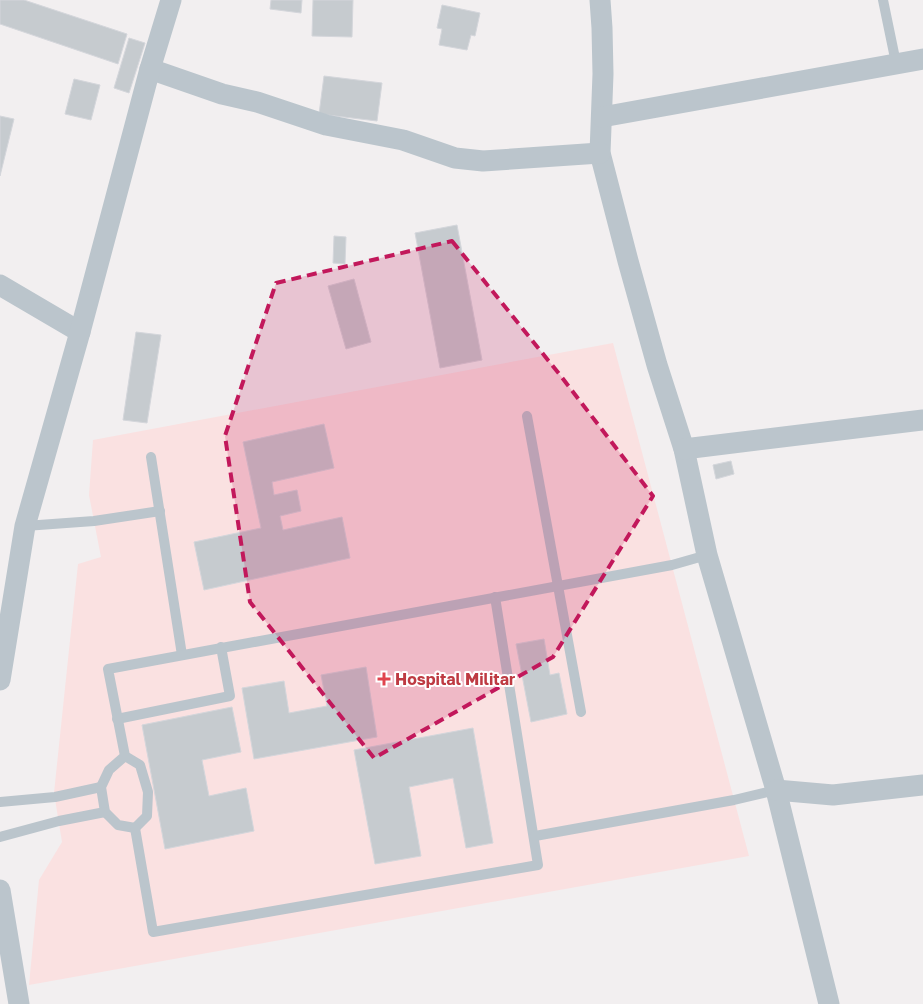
<svg xmlns="http://www.w3.org/2000/svg" width="923" height="1004" font-family="'Golos Text',sans-serif">
<style>
.medical{fill:#fae1e1}
.building{fill:#c6cbcf;stroke:#d4d6db}
.lines{fill:none;stroke-linecap:round;stroke-linejoin:round}
.service{stroke:#bbc5cc;stroke-width:10}
.minor{stroke:#bbc5cc;stroke-width:21}
.marked{fill:#c2185b;fill-opacity:0.2;stroke:#c2185b;stroke-width:4;stroke-dasharray:10 6;stroke-linejoin:round}
.health-dot{fill:#e0444e;stroke:#fff;stroke-width:2}
.labels{text-anchor:middle;dominant-baseline:central;stroke-width:4;stroke-linejoin:round;paint-order:stroke}
.health-label{font-size:16px;font-weight:bold;fill:#be3a42;stroke:#fff;text-anchor:start}
</style>
<rect width="100%" height="100%" fill="#f2eff0"/>
<polygon class="medical" points="613,343 749,856 29,985 39,880 62,842 54,793 78,564 101,557 89,495 93,440"/>
<g class="building">
<polygon points="0,0 24,0 127,34 118,64 0,24"/>
<polygon points="271,0 302,0 301,13 270,9"/>
<polygon points="313,0 353,0 352,37 312,36"/>
<polygon points="442,5 480,13 475,36 471,35 467,50 439,45 442,29 437,28"/>
<polygon points="129,38 145,43 129,93 114,88"/>
<polygon points="324,76 382,83 377,121 319,114"/>
<polygon points="74,79 100,85 91,120 65,114"/>
<polygon points="0,116 14,119 0,176"/>
<polygon points="457,225 482,360 440,368 415,233"/>
<polygon points="334,236 346,237 345,264 333,263"/>
<polygon points="354,279 371,342 346,349 328,286"/>
<polygon points="136,332 161,335 147,423 123,420"/>
<polygon points="324,424 334,468 272,482 274,495 297,490 301,511 280,516 283,530 342,517 350,558 204,590 194,542 261,528 243,442"/>
<polygon points="731,461 734,474 716,479 713,465"/>
<polygon points="544,639 550,675 559,673 567,714 531,722 516,644"/>
<polygon points="366,667 377,737 254,759 242,688 284,681 289,713 327,706 321,675"/>
<polygon points="232,707 241,752 202,760 209,796 246,788 254,831 165,849 142,725"/>
<polygon points="473,728 493,843 466,848 453,778 409,787 421,856 375,864 354,750"/>
</g>
<g class="lines">
<g class="service">
<polyline points="883,0 896,63"/>
<polyline points="527,416 581,712"/>
<polyline points="151,457 182,655"/>
<polyline points="25,526 94,521 160,511"/>
<polyline points="117,719 230,696 221,647"/>
<polyline points="125,756 109,770 101,787 105,812 118,825 135,828 147,816 148,792 140,765 125,756 108,669 672,565 707,555"/>
<polyline points="0,802 55,797 101,787"/>
<polyline points="135,828 153,932 538,865 495,597"/>
<polyline points="535,836 734,800 776,790"/>
<polyline points="0,837 59,821 105,812"/>
</g>
<g class="minor">
<polyline points="600,0 602,28 603,74 600,153 628,261 657,365 684,449 707,555 776,790 829,1004"/>
<polyline points="150,69 222,94 257,102 326,125 403,140 455,158 483,161 600,153"/>
<polyline points="602,117 923,59"/>
<polyline points="0,285 80,332"/>
<polyline points="684,449 923,420"/>
<polyline points="0,680 25,526 80,332 150,69 171,0"/>
<polyline points="776,790 833,795 923,785"/>
<polyline points="0,890 19,1004"/>
</g>
</g>
<path class="marked" d="M452,241L560,375L653,496L553,657L374,758L250,602L225,436L276,283Z"/>
<path class="health-dot" d="M381.5 671.5h5v5h5v5h-5v5h-5v-5h-5v-5h5z"/>
<g class="labels">
<g class="health-label">
<text x="395" y="679">Hospital Militar</text>
</g>
</g>
</svg>
